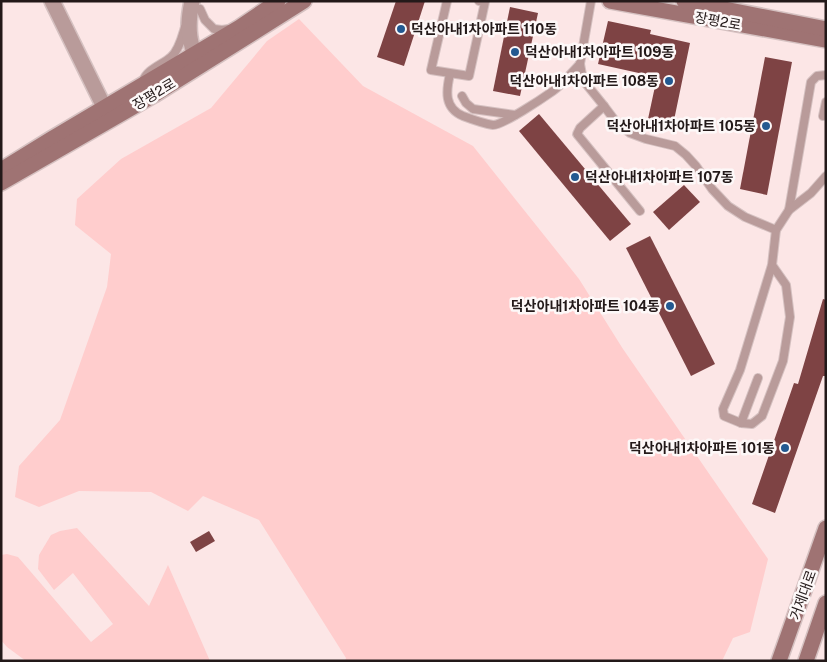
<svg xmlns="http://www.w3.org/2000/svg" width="827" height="662" font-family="'Public Sans','Noto Sans KR',sans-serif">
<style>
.green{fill:#ffcdcd}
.building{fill:#7e4344}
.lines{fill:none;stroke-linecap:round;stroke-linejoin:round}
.lane-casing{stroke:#d5c1c1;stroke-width:10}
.street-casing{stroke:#d5c1c1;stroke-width:18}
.secondary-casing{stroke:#d5c1c1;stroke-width:18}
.lane{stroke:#b99b9a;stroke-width:8}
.street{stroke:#b99b9a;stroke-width:15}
.secondary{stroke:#9f7373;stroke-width:15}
.poi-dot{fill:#235991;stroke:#fdf8f8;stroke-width:2}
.labels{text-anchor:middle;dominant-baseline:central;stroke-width:5;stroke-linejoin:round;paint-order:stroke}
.street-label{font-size:14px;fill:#231919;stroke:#fdf8f8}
.poi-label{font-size:14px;font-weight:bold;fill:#231919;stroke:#fdf8f8;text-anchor:end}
</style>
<rect width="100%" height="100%" fill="#fce6e6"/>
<g class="green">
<polygon points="299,19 363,86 473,146 579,279 623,349 768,559 750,632 733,638 722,661 345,661 346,658 259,520 203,496 188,511 151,492 79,491 39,507 15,497 19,466 60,420 107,287 111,254 75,225 77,199 121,159 211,108 267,41"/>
<polygon points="77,528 149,606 168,565 210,661 26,661 7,647 1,640 1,555 7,554 18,557 91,642 113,624 73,573 54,590 38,569 39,555 51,535 60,531"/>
</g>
<g class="building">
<polygon points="396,1 425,1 404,66 377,57"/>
<polygon points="510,7 538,13 520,96 493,91"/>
<polygon points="608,21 651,30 650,34 690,43 673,125 648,119 657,77 598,64"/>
<polygon points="765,57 792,62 767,195 740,189"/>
<polygon points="539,114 631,224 610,241 519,131"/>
<polygon points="684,185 700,202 669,230 653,212"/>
<polygon points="650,236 715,364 691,376 626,248"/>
<polygon points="823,299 826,300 826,376 823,376 775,513 752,504 794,383 798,384"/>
<polygon points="209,531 215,541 196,552 190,542"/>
</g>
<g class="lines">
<g class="lane-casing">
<g id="lane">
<polyline points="447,1 431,70 469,76 485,2 479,1"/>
<polyline points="591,1 580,64 583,80 604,106 616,122 630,133 646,139 675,146 686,155 696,166 712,189 728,206 745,217 776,230"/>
<polyline points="200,9 205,20 214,29 222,30 229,29"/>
<path d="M450,74C446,91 444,108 463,116C471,119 485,124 493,125C503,125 543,98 553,91C563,84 571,73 580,64"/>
<path d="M143,81C147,69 162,65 171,57C179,50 182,37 185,27"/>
<polyline points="462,96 466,103 473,109 515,115"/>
<polyline points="604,106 580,128 577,134 640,211"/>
<polyline points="823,116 826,102"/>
<polyline points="789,210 811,82 817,76 826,75"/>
<polyline points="772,265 786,285 790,317 783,361 762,416 752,424 741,423 724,416 723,409 740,370 772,265 776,230 789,210 811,193 826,176"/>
<polyline points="741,423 758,378"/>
</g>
</g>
<g class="street-casing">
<g id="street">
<polyline points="52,1 110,119"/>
<path d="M192,1C189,16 187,31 192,46C193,52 198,59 201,65"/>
</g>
</g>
<g class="secondary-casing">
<g id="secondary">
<polyline points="610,1 826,40"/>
<polyline points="684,1 826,29"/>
<polyline points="1,170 51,139 240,27 278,1"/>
<polyline points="1,183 154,95 304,1"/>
<polyline points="779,661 826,528"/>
<polyline points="806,661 826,603"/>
</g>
</g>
<use href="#lane" class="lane"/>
<use href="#street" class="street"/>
<use href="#secondary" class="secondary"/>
</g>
<g class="poi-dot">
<circle cx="401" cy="29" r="5"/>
<circle cx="515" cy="52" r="5"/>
<circle cx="669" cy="81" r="5"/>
<circle cx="766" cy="126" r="5"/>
<circle cx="575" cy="177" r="5"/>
<circle cx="670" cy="306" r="5"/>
<circle cx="785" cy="448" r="5"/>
</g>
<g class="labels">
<g class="street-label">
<text transform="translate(718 21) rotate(10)">장평2로</text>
<text transform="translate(154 94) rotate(-31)">장평2로</text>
<text transform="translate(803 595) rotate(-70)">거제대로</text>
</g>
<g class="poi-label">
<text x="411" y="29" text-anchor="start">덕산아내1차아파트 110동</text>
<text x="525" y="52" text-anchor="start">덕산아내1차아파트 109동</text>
<text x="659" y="81">덕산아내1차아파트 108동</text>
<text x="756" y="126">덕산아내1차아파트 105동</text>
<text x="585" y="177" text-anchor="start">덕산아내1차아파트 107동</text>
<text x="660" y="306">덕산아내1차아파트 104동</text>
<text x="775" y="448">덕산아내1차아파트 101동</text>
</g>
</g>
<rect width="827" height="662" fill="none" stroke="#231919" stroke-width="5"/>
</svg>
